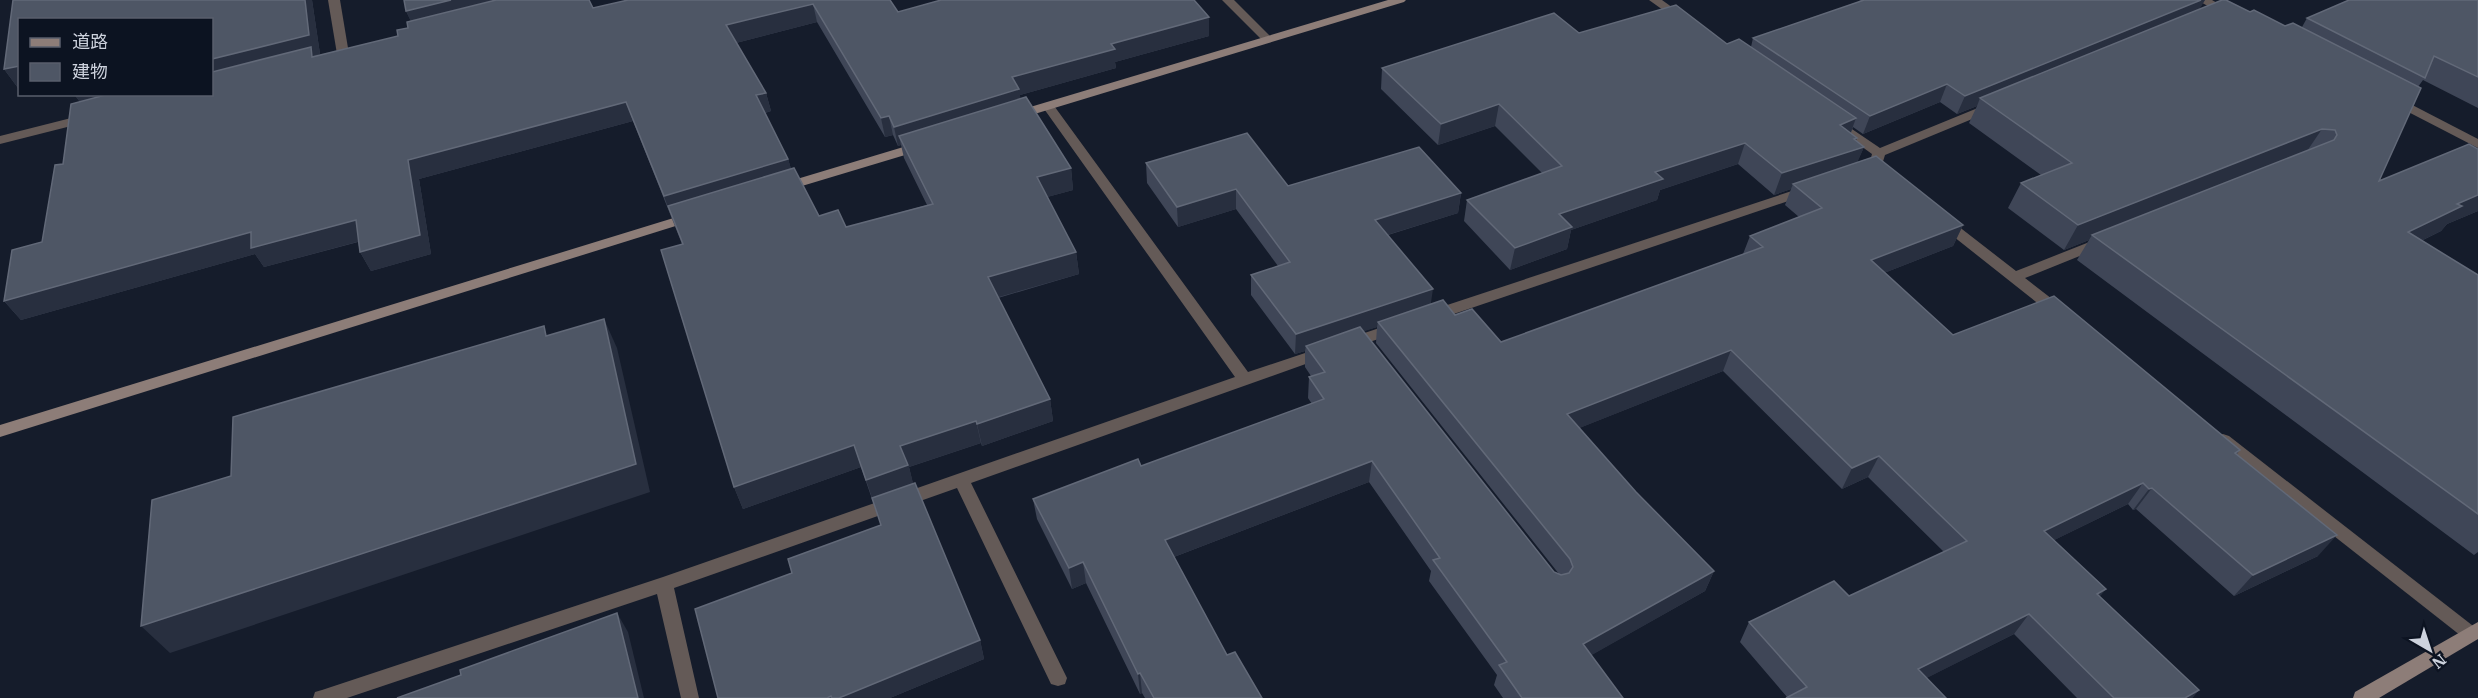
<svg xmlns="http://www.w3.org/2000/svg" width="2478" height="698" font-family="'IBM Plex Serif','Noto Sans JP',serif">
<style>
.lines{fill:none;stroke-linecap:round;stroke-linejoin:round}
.lane{fill:#645a57;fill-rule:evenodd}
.street{fill:#645a57;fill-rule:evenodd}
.secondary{fill:#8d7d78;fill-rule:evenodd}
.wall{fill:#3f4657;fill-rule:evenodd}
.shaded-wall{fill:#282f3f}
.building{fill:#4e5665;stroke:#626978;stroke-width:1.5}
</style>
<rect width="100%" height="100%" fill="#151c2b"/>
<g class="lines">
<polygon class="lane" points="328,0 340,0 349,54 347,57 343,58 337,54"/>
<g class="street">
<polygon points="1222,0 1234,0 1272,38 1272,42 1264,42"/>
<polygon points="1649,0 1662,0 1687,18 1681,21 1677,20"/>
<polygon points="2197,0 2212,0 2234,13 2232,15 2224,15"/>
<polygon points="2393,95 2478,139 2478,148 2389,102 2387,99 2389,96"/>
<polygon points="1048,102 1052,103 1248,372 1323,347 1328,348 1331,352 1328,356 971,483 1067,678 1065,684 1058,686 1051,684 957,488 674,588 699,698 681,698 657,594 347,698 313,698 315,692 322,690 663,577 1235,377 1042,106"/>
<polygon points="1990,103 1996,107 1994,110 1885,155 1880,171 1867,174 1860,170 1869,165 1872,154 1836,128 1838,125 1846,125 1880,148"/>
<polygon points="87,114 91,115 93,118 91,121 0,144 0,136"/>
<polygon points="1807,186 1814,190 1812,193 1436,320 1431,321 1424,316 1426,312"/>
<polygon points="1944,218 1949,219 2016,271 2097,239 2107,239 2109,242 2107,245 2025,278 2065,309 2067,313 2060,318 2055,317 1939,225 1937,222 1939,219"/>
<polygon points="1394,323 1401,328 1399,332 1349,349 1344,348 1342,344 1344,340"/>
<polygon points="2223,434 2229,436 2477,629 2477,639 2471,642 2465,639 2217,444 2215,440 2217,436"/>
</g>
<g class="secondary">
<polygon points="1388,0 1406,0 1404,2 1018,119 1014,120 1008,116 1010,113"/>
<polygon points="920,142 926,146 925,149 782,192 775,188 777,185"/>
<polygon points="693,212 698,213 700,216 698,219 0,437 0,425"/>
<polygon points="2478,622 2478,639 2379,698 2353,698 2355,692"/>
</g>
</g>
<g class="wall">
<path d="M13,0H312L320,54L315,55L316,56L398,36L397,30L408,28L407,22L411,21L406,11L404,0H589L593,8L628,0H890L898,12L941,0H1194L1209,17V36L1115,62L1116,68L1020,95V99L1026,97L1071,168L1073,190L1047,197L1076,252L1079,274L998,298L1050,399L1053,421L982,446L981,443L909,467L913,484L915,483L980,640L984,659L890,698H718L695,609L792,573L788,559L881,525L861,467L743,509L734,487L661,250L682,244L633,121L419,179L431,254L371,271L360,252L358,242L264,267L255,254L21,320L4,301L12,250L42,242L55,165L63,164L71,104L80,102L74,94H212V20H20V88H18L4,69ZM817,22L885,137L893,135L898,146L901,145L904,158L927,205L846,227L838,210L819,216L794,168L791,169L788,159L765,113L771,111L766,93L736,43Z"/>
<path d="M1859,0H2205L2199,9L2250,12L2285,26L2302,27L2307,18L2478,0V108L2423,80L2418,87L2379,181L2478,149V211L2447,224L2441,231L2421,241L2478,275V552L2474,555L2077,260L2089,240L2064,250L2008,208L2021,183L2041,175L1969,123L1977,106L1957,114L1940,102L1863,134L1853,127L1851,133L1857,138L1856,140L1864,147L1857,162L1963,225L1953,246L1884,273L1953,335L2240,450L2237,454L2318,556L2234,596L2136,509L2133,510L2128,504L2054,540L2100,597L2199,690L2192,698H2077L2014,634L1926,678L1787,697L1740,642L1749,622L1849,596L1944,552L1868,477L1842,489L1723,371L1579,428L1636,492L1714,571L1705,591L1591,655L1623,698H1503L1494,685L1497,675L1429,581L1431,571L1369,482L1174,557L1227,655L1262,698H1145L1142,693L1140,694L1086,583L1072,589L1037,519L1033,499L1141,466L1312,404L1308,398L1309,377L1311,376L1305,367V351L1295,354L1251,295V275L1278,266L1236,209L1178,227L1147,183L1146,163L1288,186L1461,193L1458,213L1388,235L1431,304L1455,315L1501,342L1743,254L1750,236L1799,217L1785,205L1791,189L1774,195L1738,164L1660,190L1657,200L1571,230L1567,249L1510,270L1464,221L1467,200L1542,173L1495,126L1438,145L1381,89L1382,68L1579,33L1727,44L1751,47L1753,38L1861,1ZM1377,327L1376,343L1559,574L1554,572L1363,331Z"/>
</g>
<g class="shaded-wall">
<polygon points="305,0 312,0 320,54 315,55 321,65 212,81 212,59"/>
<polygon points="451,0 533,0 415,30 406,11"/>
<polygon points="2201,0 2205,0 2196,15 1980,98 1977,106 1957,114 1965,96"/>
<polygon points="813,4 817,22 732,44 726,25"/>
<polygon points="1209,17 1209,36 1115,62 1116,68 1020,95 1022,108 899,136 901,145 898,146 894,127 1012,77 1111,44"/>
<polygon points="20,66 20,88 18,88 4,69"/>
<polygon points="1947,84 1940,102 1863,134 1870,116"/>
<polygon points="766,93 771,111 762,114 756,95"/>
<polygon points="74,94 152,94 87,111"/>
<polygon points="626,102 633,121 419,179 431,254 371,271 360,252 408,160"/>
<polygon points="1499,104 1495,126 1438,145 1441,124"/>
<polygon points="889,116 893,135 885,137 881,118"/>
<polygon points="1856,118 1848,140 1840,125"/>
<polygon points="2322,129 2305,154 2092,235 2089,240 2064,250 2078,225"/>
<polygon points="1857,138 1852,151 1864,147 1855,168 1793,184 1791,189 1774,195 1782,173"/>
<polygon points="1745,143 1738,164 1660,190 1657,200 1571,230 1567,249 1510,270 1515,248 1559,214 1655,172"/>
<polygon points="788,159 794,178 671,216 664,196"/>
<polygon points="1071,168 1073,190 1040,199 1037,177"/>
<polygon points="1236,189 1236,209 1178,227 1177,207"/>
<polygon points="1461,193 1458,213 1374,239 1375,220"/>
<polygon points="2478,195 2478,211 2447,224 2441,231 2388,257 2408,232 2457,204"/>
<polygon points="356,220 368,239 264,267 255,254 21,320 4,301 251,232"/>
<polygon points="1963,225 1953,246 1861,282 1871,260"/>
<polygon points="1076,252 1079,274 992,299 988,277"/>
<polygon points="1433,289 1430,309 1378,322 1377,327 1308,350 1306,346 1305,351 1295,354 1296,334"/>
<polygon points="604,319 617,348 650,492 170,653 141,626"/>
<polygon points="1731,350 1723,371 1562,435 1567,414"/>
<polygon points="1050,399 1053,421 982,446 977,424"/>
<polygon points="976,421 981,443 909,467 914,487 873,501 866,480 900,446"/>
<polygon points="854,445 861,467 743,509 734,487"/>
<polygon points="1879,456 1868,477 1842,489 1852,468"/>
<polygon points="1372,461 1369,482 1166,560 1165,540"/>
<polygon points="2143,483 2128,504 2030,552 2044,531"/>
<polygon points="2152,488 2136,509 2133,510 2149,489"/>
<polygon points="2337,535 2318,556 2234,596 2253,575"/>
<polygon points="1083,562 1086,583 1072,589 1069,568"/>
<polygon points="1714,571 1705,591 1576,664 1583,644"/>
<polygon points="2106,589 2090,609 2097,594"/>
<polygon points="617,613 628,632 644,698 638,698"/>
<polygon points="2029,614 2014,634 1905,689 1918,669"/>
<polygon points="980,640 984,659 890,698 839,698"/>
<polygon points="1140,673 1142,693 1140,694 1138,674"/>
<polygon points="2199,690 2192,698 2185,698"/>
</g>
<g class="building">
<polygon points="13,0 305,0 309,35 212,59 212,20 20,20 20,66 4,69"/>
<polygon points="404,0 451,0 406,11"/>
<polygon points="496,0 589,0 593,8 628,0 890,0 898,12 941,0 1194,0 1209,17 1111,44 1115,49 1012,77 1019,89 894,127 889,116 881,118 813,4 726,25 766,93 756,95 788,159 664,196 626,102 408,160 420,235 360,252 356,220 251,248 251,232 4,301 12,250 42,242 55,165 63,164 71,104 109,94 212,94 212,72 311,47 312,57 398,36 397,30 408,28 407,22"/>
<polygon points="1864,0 2201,0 1965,96 1947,84 1870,116 1753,38"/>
<polygon points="2222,0 2226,0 2250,12 2254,10 2285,26 2293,23 2421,88 2379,181 2469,144 2478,149 2478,195 2457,204 2462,206 2408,232 2478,275 2478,514 2092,235 2334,140 2337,135 2335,130 2322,129 2078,225 2021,183 2072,163 1980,98"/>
<polygon points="2349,0 2478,0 2478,77 2434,56 2425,78 2307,18"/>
<polygon points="1676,5 1727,44 1739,39 1856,118 1840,125 1857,138 1854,139 1864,147 1782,173 1745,143 1655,172 1663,179 1559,214 1572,227 1515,248 1467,200 1562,166 1499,104 1441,124 1382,68 1554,13 1579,33"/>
<polygon points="1026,97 1071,168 1037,177 1076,252 988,277 1050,399 977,424 976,421 900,446 908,465 866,480 854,445 734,487 661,250 683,244 668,206 794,168 819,216 838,210 846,227 933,204 899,136"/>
<polygon points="1247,133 1288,186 1419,147 1461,193 1375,220 1433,289 1296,334 1251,275 1290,262 1236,189 1177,207 1146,163"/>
<polygon points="1876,156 1963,225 1871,260 1953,335 2054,296 2240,450 2235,453 2337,535 2253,575 2152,488 2149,489 2143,483 2044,531 2106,589 2097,594 2199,690 2185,698 2114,698 2029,614 1918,669 1946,698 1786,698 1807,687 1749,622 1834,581 1849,596 1967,541 1879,456 1852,468 1731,350 1567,414 1636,492 1714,571 1583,644 1623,698 1522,698 1499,665 1507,662 1433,560 1440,558 1372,461 1165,540 1227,655 1235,652 1262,698 1154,698 1140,673 1138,674 1083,562 1069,568 1033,499 1138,459 1141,466 1324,399 1309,377 1325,372 1306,346 1360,327 1554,572 1561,575 1569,573 1573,567 1570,559 1378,322 1443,300 1455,315 1472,309 1501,342 1763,247 1750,236 1822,208 1793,184"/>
<polygon points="604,319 636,464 141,626 152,500 231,476 233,417 544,326 546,336"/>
<polygon points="915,483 980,640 839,698 832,698 831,696 827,698 718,698 695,609 792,573 788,559 881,525 872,498"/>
<polygon points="617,613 638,698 397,698 461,675 460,670"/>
</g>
<rect x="18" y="18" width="195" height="78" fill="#0c1321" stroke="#595f6c" stroke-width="1.5"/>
<rect x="30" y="38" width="30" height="9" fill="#8d7d78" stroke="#595f6c" stroke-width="1.5"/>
<text x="72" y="48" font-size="18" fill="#cdd2dd">道路</text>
<rect x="30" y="63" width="30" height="18" fill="#4e5665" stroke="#595f6c" stroke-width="1.5"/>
<text x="72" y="78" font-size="18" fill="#cdd2dd">建物</text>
<g transform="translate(2430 650) rotate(141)" stroke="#0c1321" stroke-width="4.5" paint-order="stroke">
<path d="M0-4.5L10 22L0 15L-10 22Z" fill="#cdd2dd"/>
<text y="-9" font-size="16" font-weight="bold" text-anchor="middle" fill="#cdd2dd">N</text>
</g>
</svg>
